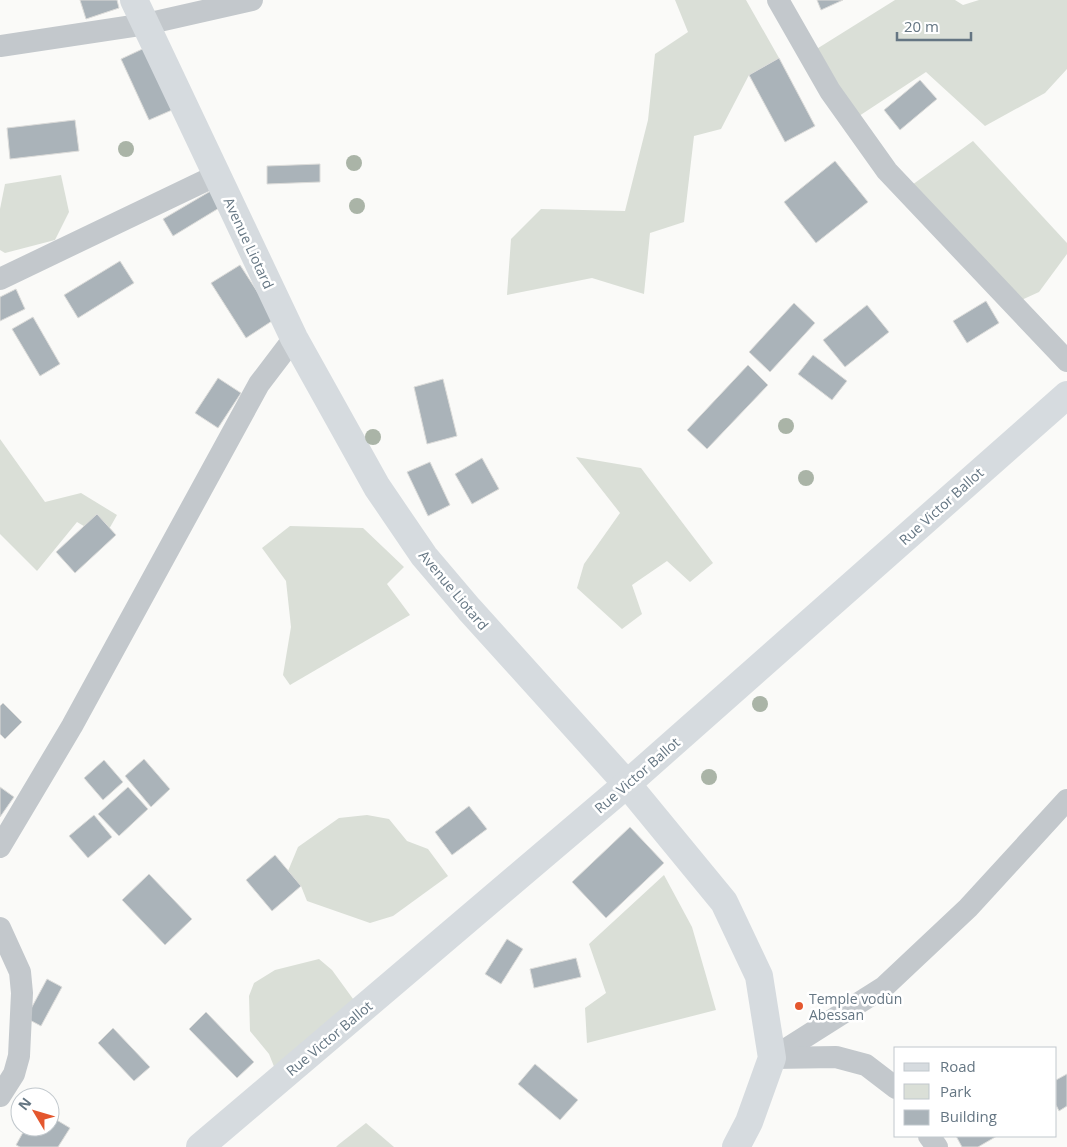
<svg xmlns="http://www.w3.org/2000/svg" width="1067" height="1147" font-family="'Open Sans',sans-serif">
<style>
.green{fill:#dadfd7}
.building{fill:#aab3b9;stroke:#dcdcda}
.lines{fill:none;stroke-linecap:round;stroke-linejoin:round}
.street{stroke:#c3c8cc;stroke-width:22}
.secondary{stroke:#d6dbdf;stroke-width:28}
.tree{fill:#aab4a7}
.poi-dot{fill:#e4572e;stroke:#fff;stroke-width:2}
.labels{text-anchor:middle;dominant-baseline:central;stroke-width:5;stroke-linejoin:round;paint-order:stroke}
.street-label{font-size:14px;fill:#657683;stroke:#fff}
.poi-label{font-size:14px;fill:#657683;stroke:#fff;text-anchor:start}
</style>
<rect width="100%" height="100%" fill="#fafaf8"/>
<g class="green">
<polygon points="675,0 746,0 779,58 749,75 721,129 694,136 684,222 650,233 644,294 592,278 507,295 511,239 541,209 625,211 648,120 655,54 688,32"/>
<polygon points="895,0 955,0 963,5 979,0 1067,0 1067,69 1045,93 985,126 926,72 856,118 815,50"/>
<polygon points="973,141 1067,243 1067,254 1039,292 1013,304 905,190"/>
<polygon points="61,175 69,212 55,240 5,253 0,250 0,209 5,184"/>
<polygon points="0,439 45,502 81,493 117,515 104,538 77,522 37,571 0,534"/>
<polygon points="576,457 641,468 713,563 690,582 667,561 632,585 642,614 622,629 577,588 584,564 620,513"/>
<polygon points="290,526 363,528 404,567 387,584 410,615 290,685 283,675 291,627 286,581 262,548"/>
<polygon points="367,815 389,819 407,841 428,849 448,876 393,916 370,923 307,901 301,886 288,871 298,847 339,818"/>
<polygon points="664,875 692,927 716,1010 587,1043 585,1008 606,993 589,944"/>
<polygon points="319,959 332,970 356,1003 275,1069 269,1054 250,1031 249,996 254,983 275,970"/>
<polygon points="366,1123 394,1147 336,1147 338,1145"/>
</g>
<g class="building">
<polygon points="80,0 117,0 119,8 86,19"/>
<polygon points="817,0 843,0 821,10"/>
<polygon points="151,45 179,107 149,120 121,59"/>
<polygon points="779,58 815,126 785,142 749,75"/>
<polygon points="920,80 937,99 900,130 884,110"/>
<polygon points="75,120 79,151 10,159 7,128"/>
<polygon points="835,161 868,202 816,243 784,202"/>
<polygon points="320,164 320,182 267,184 267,166"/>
<polygon points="214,189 224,205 173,236 163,219"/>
<polygon points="120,261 134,283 78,318 64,295"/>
<polygon points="240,265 275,319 246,338 211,283"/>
<polygon points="16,289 25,309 0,321 0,297"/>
<polygon points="986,301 999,323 967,343 953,321"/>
<polygon points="794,303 815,323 770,372 749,352"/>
<polygon points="867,305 889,332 845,367 823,340"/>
<polygon points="33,317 60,364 40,376 12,329"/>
<polygon points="813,355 847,381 832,400 798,374"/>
<polygon points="748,365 768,385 707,449 687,430"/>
<polygon points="218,378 241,393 218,428 195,413"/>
<polygon points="443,379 457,436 427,444 414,387"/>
<polygon points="482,458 499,489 472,504 455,474"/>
<polygon points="430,462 450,505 428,516 407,472"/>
<polygon points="97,514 116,535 75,573 56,552"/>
<polygon points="3,703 22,722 5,739 0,734 0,706"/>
<polygon points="144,759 170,789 151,807 125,776"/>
<polygon points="104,760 123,782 103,800 84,778"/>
<polygon points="0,787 14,797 0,817"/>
<polygon points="128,787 148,809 119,836 98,814"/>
<polygon points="469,806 487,829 452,855 435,832"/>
<polygon points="94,815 112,837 88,858 69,836"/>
<polygon points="630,827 664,863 606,918 572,882"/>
<polygon points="275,855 301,886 272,911 246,880"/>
<polygon points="149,874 192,919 165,945 122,900"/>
<polygon points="507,939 523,949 501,984 485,974"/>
<polygon points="576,958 581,977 534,988 530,969"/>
<polygon points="47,979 62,987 41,1026 26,1018"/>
<polygon points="206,1012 254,1062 237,1078 189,1029"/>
<polygon points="113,1028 150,1067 134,1081 98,1043"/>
<polygon points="535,1064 578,1100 560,1120 518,1084"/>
<polygon points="1067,1074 1067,1106 1059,1111 1056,1105 1056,1080"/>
<polygon points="50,1116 70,1128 58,1147 20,1147 16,1145 26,1127 50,1127"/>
<polygon points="956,1136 997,1136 978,1147 962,1147"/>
</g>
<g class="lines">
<g class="street">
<polyline points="778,0 830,91 887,171 1067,361"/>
<polyline points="0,46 146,24 252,0"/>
<polyline points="0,279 217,175"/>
<polyline points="0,847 72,726 259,384 294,338"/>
<polyline points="0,928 20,972 22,993 19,1056 14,1074 0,1096"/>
<polyline points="772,1058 884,987 968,908 1067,800"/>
<polyline points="773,1058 836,1057 866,1065 896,1088"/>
<polyline points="929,1136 937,1147"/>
</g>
<g class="secondary">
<polyline points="134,0 294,338 377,487 424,556 469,609 627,784 724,902 759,976 772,1058 749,1122 736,1147"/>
<polyline points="200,1147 627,784 1067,395"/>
</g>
</g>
<g class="tree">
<circle cx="126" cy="149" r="8"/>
<circle cx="354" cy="163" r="8"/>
<circle cx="357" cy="206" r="8"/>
<circle cx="786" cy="426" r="8"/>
<circle cx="373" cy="437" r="8"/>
<circle cx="806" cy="478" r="8"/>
<circle cx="760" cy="704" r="8"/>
<circle cx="709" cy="777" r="8"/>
</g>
<circle class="poi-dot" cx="799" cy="1006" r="5"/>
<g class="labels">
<g class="street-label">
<text transform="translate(249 243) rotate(65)">Avenue Liotard</text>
<text transform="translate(941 506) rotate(-42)">Rue Victor Ballot</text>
<text transform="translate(454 590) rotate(50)">Avenue Liotard</text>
<text transform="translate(637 775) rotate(-41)">Rue Victor Ballot</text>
<text transform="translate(329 1038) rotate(-40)">Rue Victor Ballot</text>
</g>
<g class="poi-label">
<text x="809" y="998">Temple vodùn<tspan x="809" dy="16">Abessan</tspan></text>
</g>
</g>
<rect x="894" y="1047" width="162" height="90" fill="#ffffff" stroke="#c1c8cd"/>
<rect x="904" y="1063" width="25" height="8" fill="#d6dbdf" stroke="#c1c8cd"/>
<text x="940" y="1072" font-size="15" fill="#657683">Road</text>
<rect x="904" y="1084" width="25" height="15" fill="#dadfd7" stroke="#c1c8cd"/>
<text x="940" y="1097" font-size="15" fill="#657683">Park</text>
<rect x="904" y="1110" width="25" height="15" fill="#aab3b9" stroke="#c1c8cd"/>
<text x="940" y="1122" font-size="15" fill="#657683">Building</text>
<g transform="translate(35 1112) rotate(308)"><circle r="24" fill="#ffffff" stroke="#c1c8cd"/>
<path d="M0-4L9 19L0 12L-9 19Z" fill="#e4572e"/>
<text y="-8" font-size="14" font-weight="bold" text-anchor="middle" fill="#657683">N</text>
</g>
<path d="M897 32v8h74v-8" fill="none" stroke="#657683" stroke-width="2.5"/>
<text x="904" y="32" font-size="15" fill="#657683" stroke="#ffffff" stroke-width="4" paint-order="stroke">20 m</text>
</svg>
